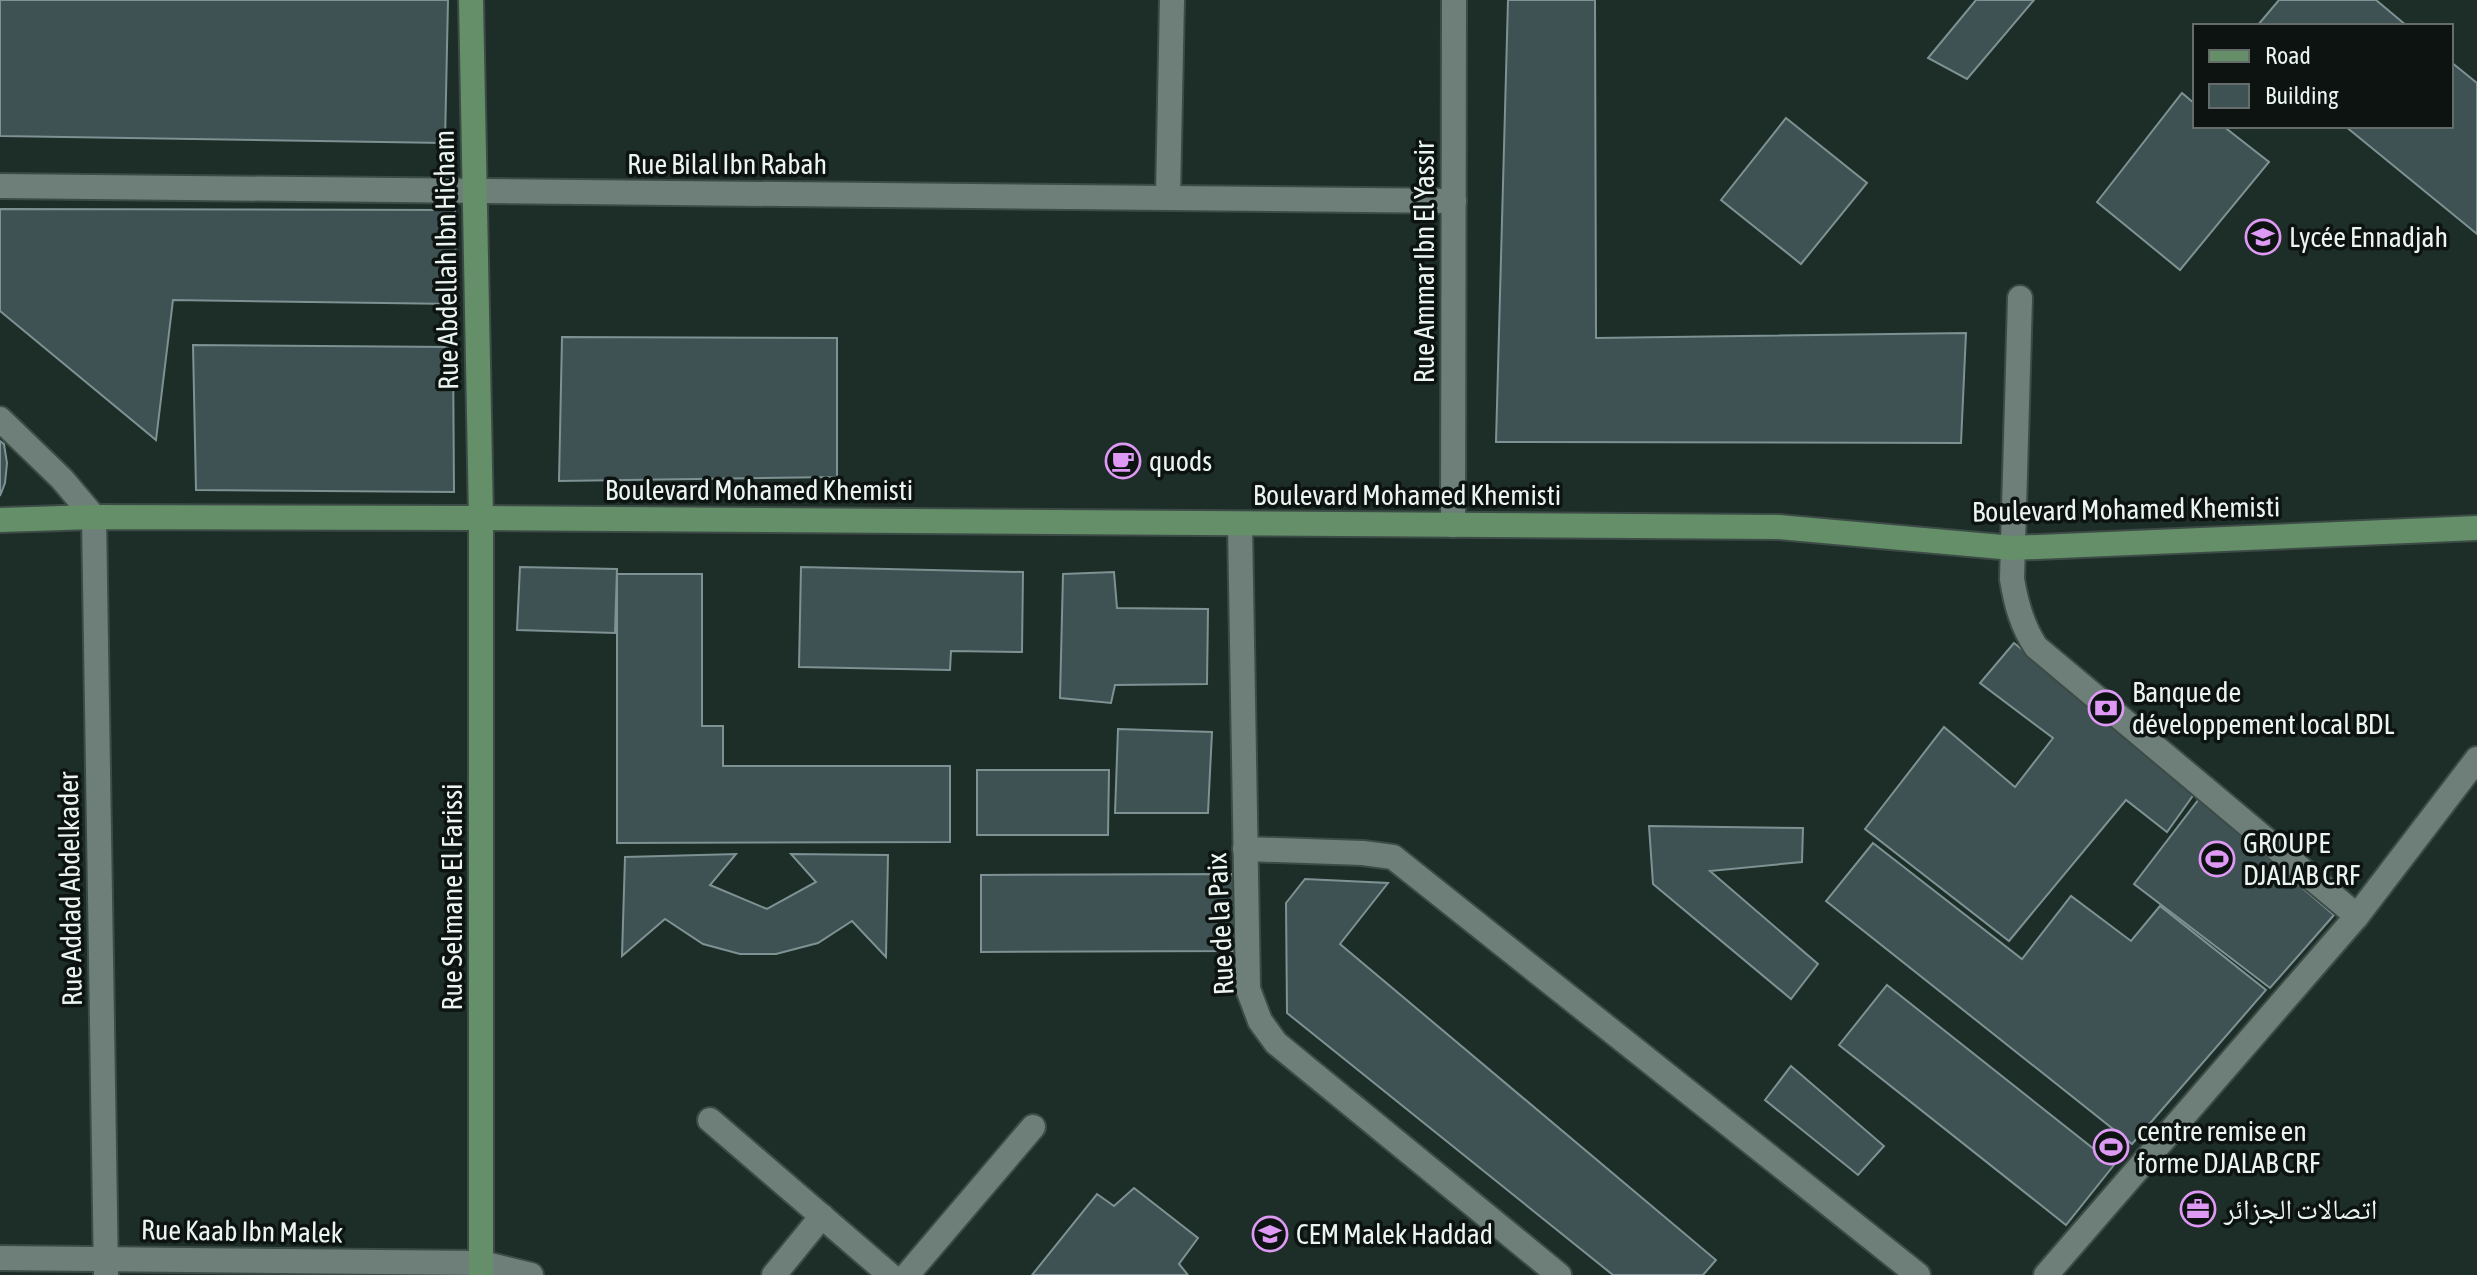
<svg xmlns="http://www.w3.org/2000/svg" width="2477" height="1275" font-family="'Asap Condensed','Noto Naskh Arabic',sans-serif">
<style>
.building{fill:#3f5253;stroke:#7e9293;stroke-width:2}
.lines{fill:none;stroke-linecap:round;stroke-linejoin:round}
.street-casing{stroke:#3d4b46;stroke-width:28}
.secondary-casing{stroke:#3d4b46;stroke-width:28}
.street{stroke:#6d7f78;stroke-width:24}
.secondary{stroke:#648f69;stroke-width:24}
.labels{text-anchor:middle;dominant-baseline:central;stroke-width:7;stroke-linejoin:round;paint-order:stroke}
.street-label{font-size:28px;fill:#eaf4f1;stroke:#0c1311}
.poi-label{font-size:28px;fill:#eaf4f1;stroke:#0c1311;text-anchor:start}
</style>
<rect width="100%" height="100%" fill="#1d2d27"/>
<g class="building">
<polygon points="0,0 448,0 445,143 0,136"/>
<polygon points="1508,0 1595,0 1596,338 1966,333 1961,443 1496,442"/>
<polygon points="1976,0 2034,0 1967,79 1928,58"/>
<polygon points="2279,0 2376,0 2407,26 2257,26"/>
<polygon points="2451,62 2477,83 2477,234 2345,126 2451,126"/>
<polygon points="2182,93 2195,104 2195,126 2223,126 2269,162 2180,270 2097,202"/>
<polygon points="1786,118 1867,183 1801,264 1721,200"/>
<polygon points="0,209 455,210 456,304 173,300 156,440 0,311"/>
<polygon points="562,337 837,338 837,477 559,481"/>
<polygon points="193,345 453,347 454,492 196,490"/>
<polygon points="0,441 4,444 7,463 5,483 0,496"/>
<polygon points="520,567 617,569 615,633 517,630"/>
<polygon points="801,567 1023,572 1022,652 951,651 950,670 799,667"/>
<polygon points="1114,572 1117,608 1208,609 1207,684 1115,685 1111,703 1060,698 1063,574"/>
<polygon points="617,574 702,574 702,726 723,726 723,766 950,766 950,842 617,843"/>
<polygon points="2014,643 2197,790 2167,832 2126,800 2009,941 1865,829 1944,727 2015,787 2053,738 1980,683"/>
<polygon points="1118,729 1212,732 1208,813 1115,813"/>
<polygon points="977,770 1109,770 1108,835 977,835"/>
<polygon points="2199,799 2334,915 2270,988 2134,884"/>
<polygon points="1649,826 1803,828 1802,862 1710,871 1818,964 1791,999 1653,884"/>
<polygon points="1873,843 2022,959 2071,896 2131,941 2160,906 2266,990 2132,1144 1826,901"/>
<polygon points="736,854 710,885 767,909 816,882 791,854 888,855 886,957 852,921 818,943 776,954 740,954 703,944 665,919 622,956 625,857"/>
<polygon points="1237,874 1240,951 981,952 981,875"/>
<polygon points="1305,879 1388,883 1340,944 1716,1260 1703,1275 1613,1275 1287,1013 1286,903"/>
<polygon points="1887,985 2114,1165 2066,1225 1839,1045"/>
<polygon points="1791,1066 1884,1146 1858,1175 1765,1100"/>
<polygon points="1134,1188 1198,1238 1179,1264 1188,1275 1032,1275 1097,1194 1114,1206"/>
</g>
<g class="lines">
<g class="street-casing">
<g id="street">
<path d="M0,186C485,193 970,193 1454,201"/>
<polyline points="1168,196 1172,0"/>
<path d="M2020,298L2012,579C2016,604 2022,626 2036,647L2357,916"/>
<polyline points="0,419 62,479 94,517 106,1275"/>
<polyline points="1240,525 1248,989 1260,1021 1276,1043 1559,1275"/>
<polyline points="1453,525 1454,0"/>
<polyline points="1245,849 1363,853 1393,857 1918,1275"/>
<polyline points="710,1120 890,1275"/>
<polyline points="0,1258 482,1263 531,1275"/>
<polyline points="774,1275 822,1216"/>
<polyline points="907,1275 1033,1127"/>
<polyline points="2046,1275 2357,916 2477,759"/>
</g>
</g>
<g class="secondary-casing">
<g id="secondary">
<polyline points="471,0 481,518 481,1275"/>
<polyline points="0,520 94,517 481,518 1778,527 2013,548 2477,528"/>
</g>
</g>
<use href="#street" class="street"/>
<use href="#secondary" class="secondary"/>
</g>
<defs>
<g id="school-ring" transform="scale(1.8)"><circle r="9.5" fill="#0c1311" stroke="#dd99f3" stroke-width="1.5"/><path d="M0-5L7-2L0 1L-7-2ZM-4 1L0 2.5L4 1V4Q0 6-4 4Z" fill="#dd99f3"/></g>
<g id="cafe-ring" transform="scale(1.8)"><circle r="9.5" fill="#0c1311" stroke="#dd99f3" stroke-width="1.5"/><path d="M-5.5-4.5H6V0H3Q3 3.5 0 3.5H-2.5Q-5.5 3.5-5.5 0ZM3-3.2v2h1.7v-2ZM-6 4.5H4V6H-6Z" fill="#dd99f3"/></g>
<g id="bank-ring" transform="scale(1.8)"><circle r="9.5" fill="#0c1311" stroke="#dd99f3" stroke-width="1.5"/><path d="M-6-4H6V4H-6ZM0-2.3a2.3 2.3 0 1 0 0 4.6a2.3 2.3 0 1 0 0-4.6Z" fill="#dd99f3"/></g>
<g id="stadium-ring" transform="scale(1.8)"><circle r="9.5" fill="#0c1311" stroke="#dd99f3" stroke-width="1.5"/><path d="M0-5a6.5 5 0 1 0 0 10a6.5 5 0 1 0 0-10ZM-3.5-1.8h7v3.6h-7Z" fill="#dd99f3"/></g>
<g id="office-ring" transform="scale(1.8)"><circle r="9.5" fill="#0c1311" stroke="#dd99f3" stroke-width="1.5"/><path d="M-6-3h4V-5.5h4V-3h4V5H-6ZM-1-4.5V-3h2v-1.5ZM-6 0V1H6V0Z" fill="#dd99f3"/></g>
</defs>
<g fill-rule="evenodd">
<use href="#school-ring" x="2263" y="237"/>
<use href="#cafe-ring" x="1123" y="461"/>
<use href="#bank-ring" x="2106" y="708"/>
<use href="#stadium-ring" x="2217" y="859"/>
<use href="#stadium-ring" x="2111" y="1147"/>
<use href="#office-ring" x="2198" y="1209"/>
<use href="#school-ring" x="1270" y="1234"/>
</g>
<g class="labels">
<g class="street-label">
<text x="727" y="164">Rue Bilal Ibn Rabah</text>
<text transform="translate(446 260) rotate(-91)">Rue Abdellah Ibn Hicham</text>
<text transform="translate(1424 262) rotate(-90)">Rue Ammar Ibn El Yassir</text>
<text x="759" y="490">Boulevard Mohamed Khemisti</text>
<text x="1407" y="495">Boulevard Mohamed Khemisti</text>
<text transform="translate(2126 509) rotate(-1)">Boulevard Mohamed Khemisti</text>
<text transform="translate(70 889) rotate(-91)">Rue Addad Abdelkader</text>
<text transform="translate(452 897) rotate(-90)">Rue Selmane El Farissi</text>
<text transform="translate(1220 924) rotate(-93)">Rue de la Paix</text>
<text transform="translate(242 1231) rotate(1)">Rue Kaab Ibn Malek</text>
</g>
<g class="poi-label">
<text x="2289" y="237">Lycée Ennadjah</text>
<text x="1149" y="461">quods</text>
<text x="2132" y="692">Banque de<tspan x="2132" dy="32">développement local BDL</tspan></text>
<text x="2243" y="843">GROUPE<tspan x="2243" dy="32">DJALAB CRF</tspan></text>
<text x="2137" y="1131">centre remise en<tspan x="2137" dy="32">forme DJALAB CRF</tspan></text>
<text x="2224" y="1209">اتصالات الجزائر</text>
<text x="1296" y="1234">CEM Malek Haddad</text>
</g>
</g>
<rect x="2193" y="24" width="260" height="104" fill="#0c1311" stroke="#656d6b" stroke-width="2"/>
<rect x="2209" y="50" width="40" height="12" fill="#648f69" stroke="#656d6b" stroke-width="2"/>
<text x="2265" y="64" font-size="24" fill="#eaf4f1">Road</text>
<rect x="2209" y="84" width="40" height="24" fill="#3f5253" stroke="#656d6b" stroke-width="2"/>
<text x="2265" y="104" font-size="24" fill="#eaf4f1">Building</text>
</svg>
